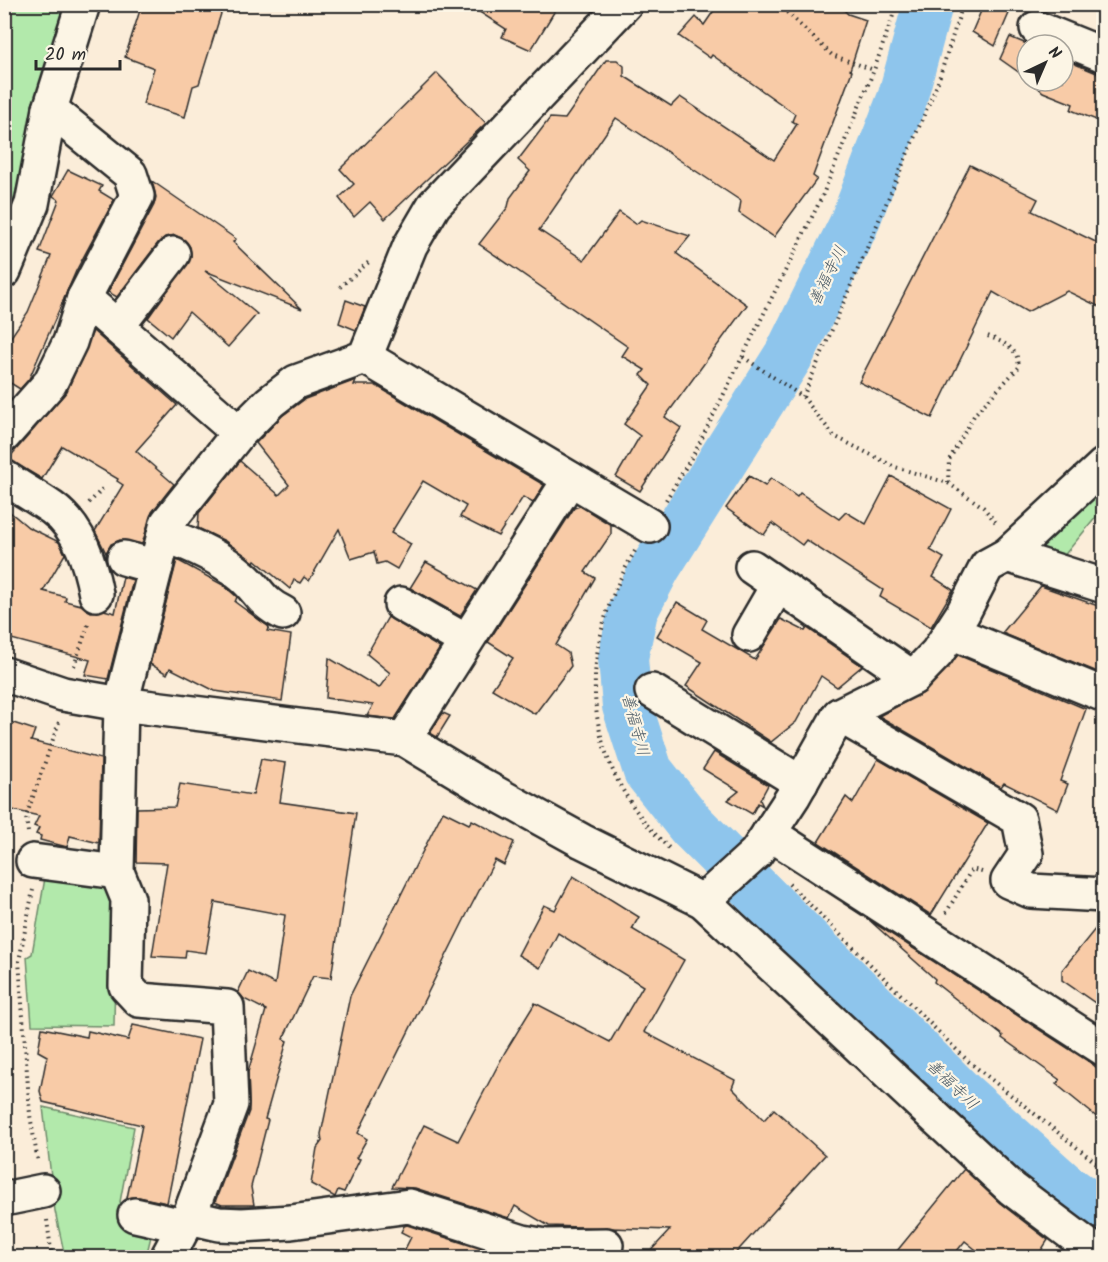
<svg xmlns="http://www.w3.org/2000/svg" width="1108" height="1262" font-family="Kalam,'Klee One',sans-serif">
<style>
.green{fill:#b2e9ab;stroke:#6e8a6b;stroke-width:1.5}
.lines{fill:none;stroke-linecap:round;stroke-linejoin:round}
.river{stroke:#8ec5ec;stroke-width:50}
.building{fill:#f8cba7;stroke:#2b2b2b;stroke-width:1.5}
.minor-casing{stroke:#2b2b2b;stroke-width:38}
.path{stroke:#2b2b2b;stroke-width:4;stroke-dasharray:1.5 4.5;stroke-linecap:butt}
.minor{stroke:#fcf5e5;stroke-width:33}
.labels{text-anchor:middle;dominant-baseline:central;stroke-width:4.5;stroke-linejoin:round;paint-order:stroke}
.water-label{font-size:16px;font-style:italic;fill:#495965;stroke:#fcf5e5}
</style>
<rect width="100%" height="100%" fill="#fbedd9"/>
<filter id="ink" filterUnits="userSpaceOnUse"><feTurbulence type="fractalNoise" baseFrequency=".0167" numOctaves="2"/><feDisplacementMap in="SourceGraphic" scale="12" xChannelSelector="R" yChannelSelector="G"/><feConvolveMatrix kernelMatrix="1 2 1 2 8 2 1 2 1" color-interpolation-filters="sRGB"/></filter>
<g filter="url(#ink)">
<g class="green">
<polygon points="5,5 70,5 5,228"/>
<polygon points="1103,477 1103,502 1097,516 1057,564 1021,553"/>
<polygon points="46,872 108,884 116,900 114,1026 32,1025 27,957 32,954"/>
<polygon points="43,1107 134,1127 120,1202 153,1228 146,1257 65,1257 55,1211"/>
</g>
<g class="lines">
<polyline class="river" points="928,4 902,99 853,226 789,355 656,567 633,611 623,658 627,706 648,771 691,825 962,1096 1065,1188 1104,1216"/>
</g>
<g class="building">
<polygon points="142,4 224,4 199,84 193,86 185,117 143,104 154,68 125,57"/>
<polygon points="467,4 559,4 531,50 502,37 506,29"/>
<polygon points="732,4 838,4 848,14 866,20 850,70 852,71 813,176 817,179 774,237 739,213 741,201 616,118 539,230 584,260 619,212 636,224 641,220 690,236 676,253 747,305 665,417 681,428 640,491 616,477 640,436 624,424 651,385 641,375 645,370 622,356 628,347 479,244 508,207 510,198 530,171 518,160 550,118 565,119 606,60 617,60 624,66 624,76 671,106 680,97 774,160 797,124 792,121 795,114 712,55 710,58 679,36 696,17 704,25 715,9"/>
<polygon points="984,4 1013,4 995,46 972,32"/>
<polygon points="1010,37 1029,45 1027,45 1027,78 1000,59"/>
<polygon points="1063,59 1104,76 1104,123 1071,110 1073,104 1043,92 1031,81 1063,81"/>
<polygon points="437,73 486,123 385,219 370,202 354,217 339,198 354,184 340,169"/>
<polygon points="970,165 1038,199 1032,211 1104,246 1104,309 1067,291 1027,312 993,292 932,418 859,382"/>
<polygon points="68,170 102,186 99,191 114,200 76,271 29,379 20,389 4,379 4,347 28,312 51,256 39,252 59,200 53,196"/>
<polygon points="152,181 236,239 233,242 302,309 205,271 257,314 228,347 189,312 171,337 148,318 191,257 190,247 185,240 175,235 165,237 158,243 117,297 108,292 154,205 156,197"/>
<polygon points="346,300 365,307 356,330 339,323"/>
<polygon points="93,331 177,405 136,451 174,484 152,512 142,544 120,540 111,544 106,553 95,531 123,485 117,481 118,479 62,446 42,479 8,459 67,391"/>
<polygon points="356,380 354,385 375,385 544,485 533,503 523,497 498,536 460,517 466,506 423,481 391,533 411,544 397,569 385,562 377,564 374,552 351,559 339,529 309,581 304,577 300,583 294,580 290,589 255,560 254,562 225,541 198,528 199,513 240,461 279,495 289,485 256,443 282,416 305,399"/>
<polygon points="749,476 765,486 771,478 797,497 800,493 839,519 846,512 866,524 891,476 951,509 930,550 944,558 933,577 953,590 931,627 880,597 883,590 806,540 802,545 772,523 764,535 726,508"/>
<polygon points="580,506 611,525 611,534 585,572 595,578 556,645 568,653 571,666 535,714 492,689 513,658 488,642 574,508"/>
<polygon points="4,507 28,527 59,542 65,554 43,591 66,597 65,601 81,605 91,612 104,610 115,613 123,577 133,580 108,679 85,675 90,660 4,637"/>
<polygon points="177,560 223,585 237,597 235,602 269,627 267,631 291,635 282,701 215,691 170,668 167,674 150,664"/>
<polygon points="426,562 477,590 460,616 410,588"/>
<polygon points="1041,586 1104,608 1104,669 1100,673 1002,633"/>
<polygon points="677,602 707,620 702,629 755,660 781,619 805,631 807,628 862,666 837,687 821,676 796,722 771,742 686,686 702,662 657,636"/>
<polygon points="388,617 440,648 395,719 367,716 373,705 326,698 329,658 379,688 390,673 367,654"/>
<polygon points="958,655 1086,709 1060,781 1068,784 1058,810 1004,783 1001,787 879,716 926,691"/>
<polygon points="443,713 450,716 437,737 430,733"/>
<polygon points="4,720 35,730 31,741 101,759 99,843 70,836 67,847 40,840 41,836 36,834 39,828 34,826 39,816 4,808"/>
<polygon points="714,752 768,785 760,800 763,806 758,803 752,814 728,800 739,791 703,769"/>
<polygon points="261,759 286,763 280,802 356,813 331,978 313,976 283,1039 287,1041 265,1119 268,1120 251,1187 254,1205 222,1205 215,1202 249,1111 248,1072 266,1010 244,999 238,992 248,971 275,984 285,915 215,902 206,953 186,950 185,958 152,956 167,863 136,862 137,808 175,807 180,784 253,795"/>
<polygon points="878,759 988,823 931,915 818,842 846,797 853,803"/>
<polygon points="443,811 469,824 472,820 514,842 504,865 495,860 467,914 358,1133 367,1139 356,1158 360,1159 344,1192 338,1190 335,1197 311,1184 317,1148 322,1141 321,1134 350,996"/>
<polygon points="573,876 639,917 632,929 684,960 644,1032 735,1080 732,1088 764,1120 774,1109 825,1155 732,1257 645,1257 670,1230 549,1226 515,1206 509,1218 415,1188 392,1187 424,1125 458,1141 505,1052 535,1003 610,1042 643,986 558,933 540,968 518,955 544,905 555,910"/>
<polygon points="843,903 1091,1063 1104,1074 1104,1123 1056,1084 1060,1080 1002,1038 1003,1036 934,982 935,979 868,919"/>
<polygon points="1104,918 1104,1009 1062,980 1062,970"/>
<polygon points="133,1025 200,1039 167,1203 139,1197 127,1198 142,1125 43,1102 40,1091 47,1056 38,1051 42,1028 87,1037 88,1031 128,1040"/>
<polygon points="964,1169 1000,1203 1048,1240 1037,1257 985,1257 965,1241 952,1257 892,1257"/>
<polygon points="407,1225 491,1252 488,1257 417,1257 403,1253 411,1237 401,1232 404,1226"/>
</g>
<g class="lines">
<g class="minor-casing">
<g id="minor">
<polyline points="1037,28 1104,55"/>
<polyline points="4,271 32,204 50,109 83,4"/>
<polyline points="84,298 239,433"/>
<polyline points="117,327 173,254"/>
<polyline points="365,357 650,526"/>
<polyline points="4,435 50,383 70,342 84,298 137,196 130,174 50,109"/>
<path d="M4,477C20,488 36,497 52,508C80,528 90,563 96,594"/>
<path d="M164,535C191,544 221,558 242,576C259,590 260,602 283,613"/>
<polyline points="1007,555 1104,586"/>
<polyline points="124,558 156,567"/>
<polyline points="752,567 913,678"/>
<polyline points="401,604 466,641"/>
<polyline points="951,632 1102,694"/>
<polyline points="749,635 778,585"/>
<polyline points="4,674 63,694 121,704 404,739 475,782 582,841 703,901 1011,1188 1096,1252"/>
<polyline points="652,691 801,783"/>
<polyline points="839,715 1019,819 1026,854 1008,881 1031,891 1104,895"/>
<polyline points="404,739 570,479"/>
<polyline points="769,833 1104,1049"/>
<polyline points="33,861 117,872"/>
<polyline points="703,901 756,853 794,795 839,715 913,678 937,653 963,613 987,566 1007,555 1104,465"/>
<polyline points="4,1199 43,1191"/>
<polyline points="135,1215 184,1226"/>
<polyline points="189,1217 219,1224 242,1225 291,1222 409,1206 523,1242 546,1246 606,1245"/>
<polyline points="167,1258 189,1217 231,1104 227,1007 139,1000 126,986 128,899 117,872 121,704 167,523 239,433 270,402 296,382 365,357 410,246 434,205 625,4"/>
</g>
</g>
<g class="path">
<polyline points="778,4 832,55 874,70"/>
<polyline points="340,287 370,261"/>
<polyline points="743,357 803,397 834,436 895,467 948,483 983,507 998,525"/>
<polyline points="803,397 937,85 963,4"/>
<path d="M948,483L949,460L975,414L1019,367C1018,346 1002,342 985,335"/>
<polyline points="666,500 696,450 821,199 874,70 897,4"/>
<polyline points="89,503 105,486"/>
<path d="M635,551C574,654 580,764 670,849"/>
<polyline points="74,666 89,622"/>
<polyline points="28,832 26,817 59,722"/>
<polyline points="789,884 968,1061 1104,1169"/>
<polyline points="33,890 19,961 30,1115 38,1162"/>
<polyline points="946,913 972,869 982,872"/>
<polyline points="47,1220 52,1258"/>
</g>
<use href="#minor" class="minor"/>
</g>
</g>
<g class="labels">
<g class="water-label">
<text transform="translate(828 276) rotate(-64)">善福寺川</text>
<text transform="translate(635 725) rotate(75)">善福寺川</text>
<text transform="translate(952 1085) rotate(44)">善福寺川</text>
</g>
</g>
<rect width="1108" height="1262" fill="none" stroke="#fcf5e5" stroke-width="24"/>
<rect x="12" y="12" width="1084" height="1238" fill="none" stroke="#2b2b2b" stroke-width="2" filter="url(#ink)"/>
<g transform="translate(1045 63) rotate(44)"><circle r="28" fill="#fcf5e5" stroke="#a8a49b" stroke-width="1.5"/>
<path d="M0-4.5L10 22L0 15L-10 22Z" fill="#2b2b2b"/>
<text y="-9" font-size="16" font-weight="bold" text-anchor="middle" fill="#2b2b2b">N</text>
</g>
<path d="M36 60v9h84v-9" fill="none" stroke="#2b2b2b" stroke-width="3"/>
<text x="45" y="60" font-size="18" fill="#2b2b2b" stroke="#fcf5e5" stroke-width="4.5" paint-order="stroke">20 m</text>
</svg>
